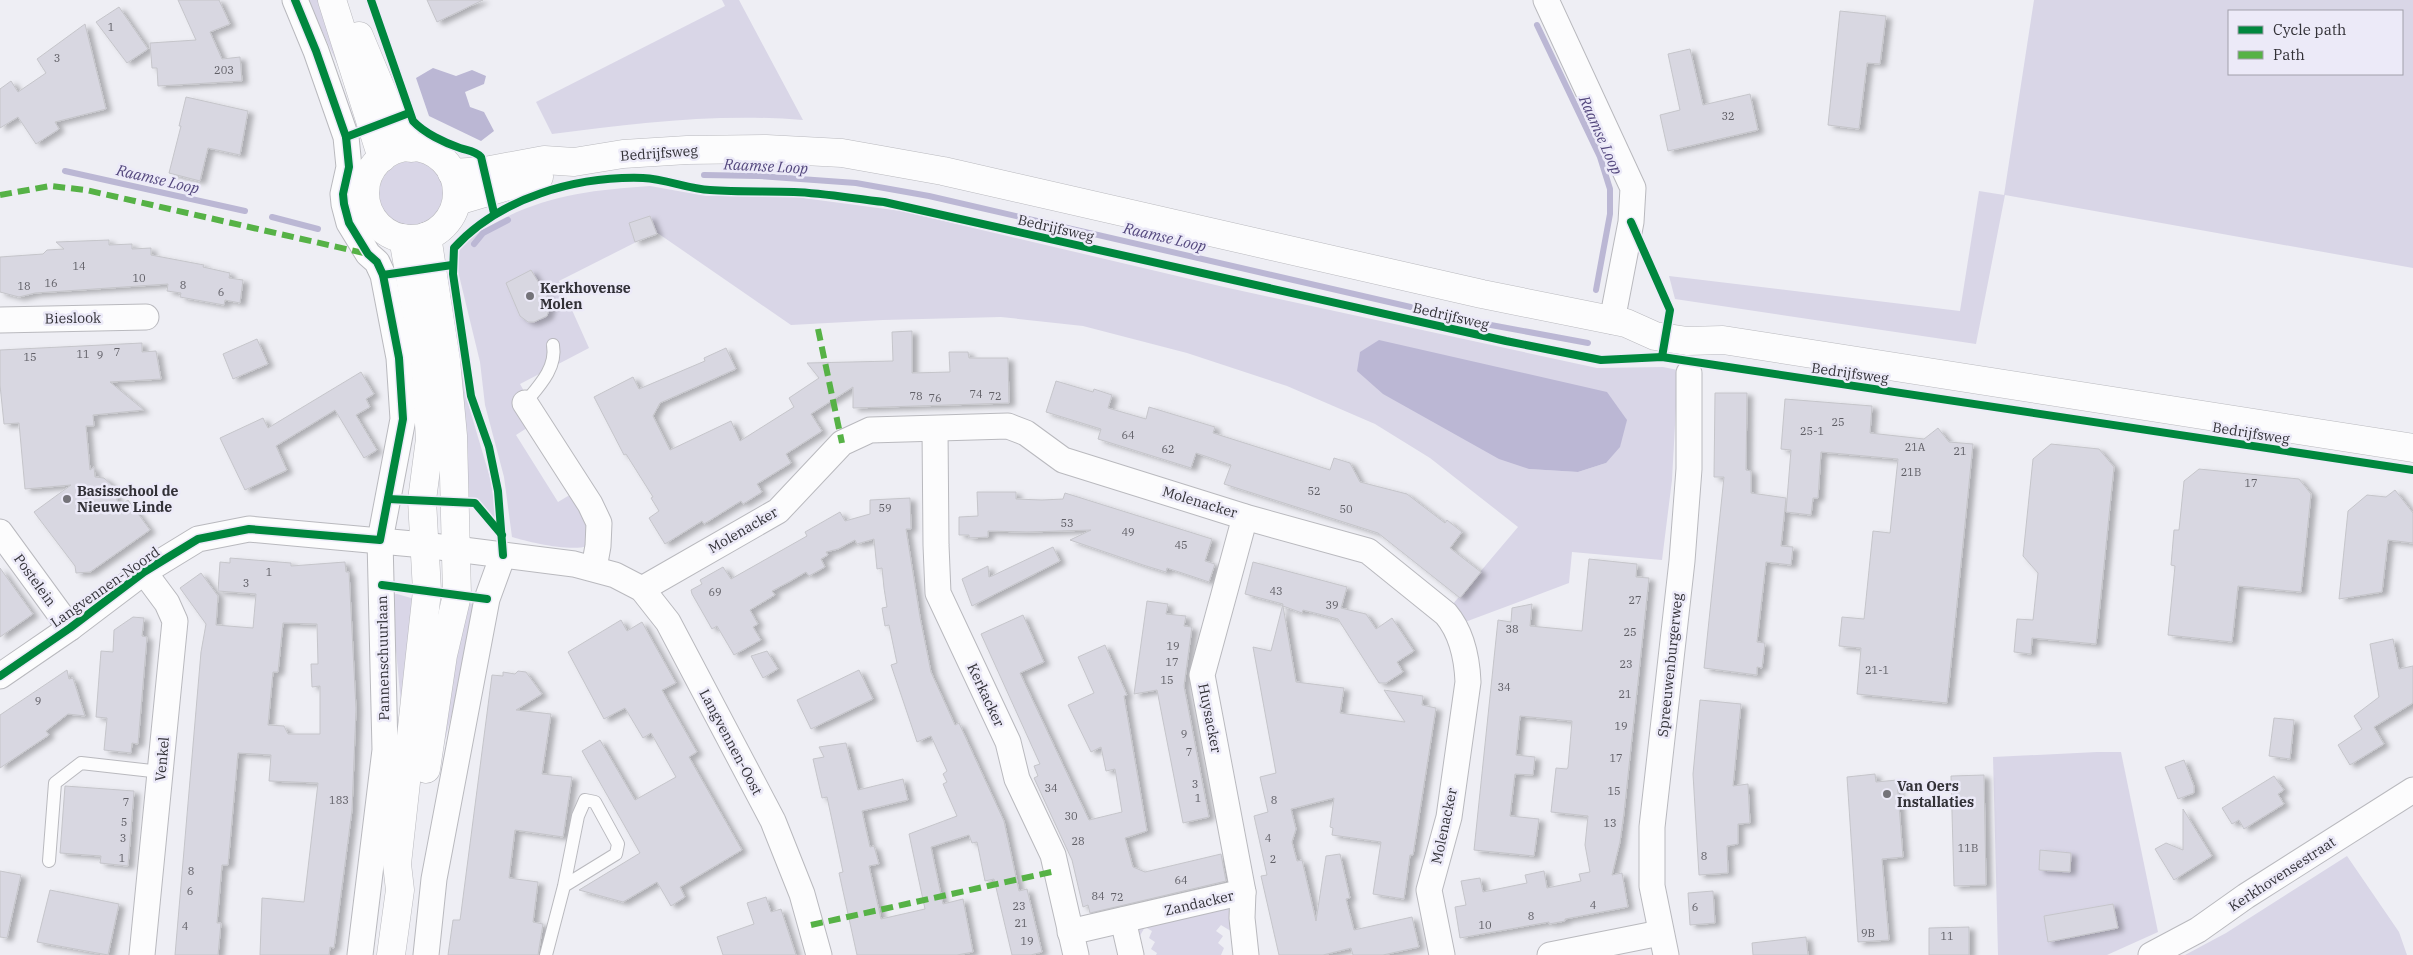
<svg xmlns="http://www.w3.org/2000/svg" width="2413" height="955" font-family="'IBM Plex Serif',serif">
<style>
.green{fill:#d9d6e7;fill-rule:evenodd}
.water{fill:#bbb7d4}
.lines{fill:none;stroke-linecap:round;stroke-linejoin:round}
.stream{stroke:#bbb7d4;stroke-width:6}
.building{fill:#d8d7e1;stroke:#c5c5ca;fill-rule:evenodd;filter:url(#shadow)}
.service-casing{stroke:#b9b9be;stroke-width:14}
.minor-casing{stroke:#b9b9be;stroke-width:27}
.secondary-casing{stroke:#b9b9be;stroke-width:29}
.service{stroke:#fcfcfd;stroke-width:12}
.minor{stroke:#fcfcfd;stroke-width:25}
.secondary{stroke:#fcfcfd;stroke-width:28}
.quiet{stroke:#56b246;stroke-width:6;stroke-dasharray:12 6;stroke-linecap:butt}
.cycleway-casing{stroke:#eceaf8;stroke-width:11}
.cycleway{stroke:#00873e;stroke-width:8}
.poi-dot{fill:#747379;stroke:#eceaf8;stroke-width:2}
.labels{text-anchor:middle;dominant-baseline:central;stroke-width:5;stroke-linejoin:round;paint-order:stroke}
.number-label{font-size:11px;fill:#5f5e65}
.street-label{font-size:14px;fill:#323137;stroke:#eceaf8}
.poi-label{font-size:14px;font-weight:bold;fill:#323137;stroke:#eceaf8;text-anchor:start}
.water-label{font-size:15px;font-style:italic;fill:#53477d;stroke:#eceaf8}
</style>
<defs>
<filter id="shadow"><feDropShadow dx="5.5" dy="3" stdDeviation="2.5" flood-color="#0004"/></filter>
</defs>
<rect width="100%" height="100%" fill="#eeeef4"/>
<g class="green">
<polygon points="308,0 322,0 345,81"/>
<path d="M722,0H739L803,120C719,113 635,123 552,134L536,102L725,6Z"/>
<path d="M2034,0H2413V268L2005,195L1976,344L1675,299L1669,276L1960,311L1979,191L2004,195ZM2229,11H2402V74H2229Z"/>
<circle cx="412" cy="194" r="33"/>
<path d="M650,186L706,196H788L901,211L1224,287L1597,368L1663,367L1678,370L1672,480L1662,560L1572,552L1569,583L1457,625L1447,611L1518,527L1430,458L1375,424L1287,386L1187,353L1083,326L1001,317L883,320L791,325L656,232L559,281L589,348L520,384L524,391L512,398L530,426L516,435L558,502L573,493L588,517L587,546C572,552 528,542 512,537L504,477L485,405L480,362L457,267C457,262 457,255 459,251C464,239 477,233 488,227C540,196 590,190 650,186ZM1606,463L1578,472L1529,469Z"/>
<polygon points="451,281 470,410 491,481 497,523 477,499 460,497 440,282"/>
<polygon points="397,594 418,600 403,725 394,629 388,595"/>
<polygon points="463,601 479,606 436,776"/>
<polygon points="2097,752 2121,752 2158,932 2107,955 1998,955 1993,757"/>
<polygon points="2347,856 2399,932 2407,955 2185,955 2226,933"/>
<polygon points="1228,908 1233,915 1234,933 1221,925 1216,931 1223,936 1218,943 1224,948 1221,955 1156,955 1157,953 1151,949 1155,942 1149,938 1152,931 1145,927 1138,939 1136,924"/>
</g>
<g class="water">
<polygon points="433,68 456,76 472,70 486,76 484,84 465,92 470,107 484,112 494,131 481,141 429,116 416,78"/>
<polygon points="1379,340 1607,392 1627,420 1620,447 1606,463 1578,472 1529,469 1499,459 1383,394 1357,371 1360,352"/>
</g>
<g class="lines">
<g class="stream">
<polyline points="1537,25 1600,157 1610,189 1610,214 1596,290"/>
<polyline points="65,171 245,211"/>
<polyline points="704,175 759,176 856,183 929,196 1480,323 1588,343"/>
<polyline points="272,217 318,229"/>
<polyline points="474,244 483,233 508,220"/>
</g>
</g>
<g class="building">
<polygon points="178,0 219,0 230,24 210,32 222,59 240,57 242,81 158,86 157,68 152,68 150,43 196,40"/>
<polygon points="427,0 483,0 437,22"/>
<polygon points="119,7 148,49 127,63 96,22"/>
<polygon points="1840,11 1886,16 1880,64 1867,63 1859,129 1828,125"/>
<polygon points="85,24 106,109 55,122 59,129 36,144 18,117 0,128 0,89 11,81 18,92 46,73 37,59"/>
<polygon points="1690,49 1703,105 1750,94 1758,130 1668,151 1660,115 1680,110 1668,54"/>
<polygon points="186,97 248,111 240,155 208,148 200,181 169,173 181,126 179,126"/>
<polygon points="650,216 657,234 635,242 629,223"/>
<polygon points="109,240 109,245 132,244 132,249 151,248 151,255 204,265 203,267 230,273 229,278 243,280 240,303 225,300 224,305 180,297 181,293 167,291 168,284 35,293 19,297 0,292 0,257 43,254 47,250 64,249 56,242"/>
<polygon points="531,270 551,303 547,316 534,322 528,322 520,316 506,283"/>
<polygon points="912,331 912,373 950,372 949,352 968,352 969,358 1008,358 1009,403 853,408 853,387 811,414 822,431 786,454 791,463 757,484 762,492 743,504 741,501 704,524 702,521 665,544 649,518 659,511 651,498 653,497 626,454 624,455 594,397 633,377 639,389 705,361 704,358 726,348 736,369 660,403 653,416 670,450 731,421 740,441 794,407 789,398 819,378 807,363 893,361 892,332"/>
<polygon points="257,339 268,364 233,379 223,354"/>
<polygon points="142,343 142,352 156,351 161,379 110,382 144,410 93,415 94,426 86,426 90,470 94,467 95,477 104,478 112,485 119,506 128,500 150,530 90,572 76,573 75,566 34,512 71,485 25,489 19,423 4,424 0,385 0,350"/>
<polygon points="361,372 374,394 366,399 370,407 356,415 377,450 364,458 335,410 276,446 287,470 245,490 220,438 263,418 268,428"/>
<polygon points="1056,381 1093,392 1094,389 1112,395 1108,408 1146,419 1149,407 1215,427 1213,433 1330,470 1334,458 1350,463 1360,482 1407,494 1445,523 1447,520 1462,532 1450,548 1481,572 1460,598 1378,533 1224,484 1231,465 1196,453 1191,468 1098,439 1101,429 1046,412"/>
<polygon points="1715,393 1747,393 1746,470 1751,471 1751,493 1786,498 1781,546 1793,547 1791,565 1766,562 1757,642 1765,643 1762,668 1757,667 1757,675 1704,668 1724,477 1714,477"/>
<polygon points="1785,399 1872,406 1870,433 1924,439 1938,428 1949,442 1973,444 1947,703 1857,694 1861,648 1839,646 1842,617 1864,619 1873,531 1890,533 1898,459 1821,452 1818,498 1813,498 1811,515 1786,512 1791,450 1781,449"/>
<polygon points="2051,444 2099,449 2114,467 2096,644 2032,638 2031,654 2014,652 2017,619 2033,620 2038,573 2023,556 2033,459"/>
<polygon points="2199,469 2299,479 2311,494 2301,592 2238,586 2232,642 2168,635 2175,566 2171,565 2174,530 2179,530 2184,481"/>
<polygon points="2395,490 2413,513 2413,543 2388,540 2382,592 2339,599 2348,511 2367,495 2386,497"/>
<polygon points="977,492 1016,492 1016,499 1042,500 1063,499 1065,493 1212,539 1205,561 1215,564 1209,582 1167,568 1166,572 1143,565 1070,540 1091,530 1027,532 988,531 988,537 969,538 969,535 959,535 959,517 978,516"/>
<polygon points="910,498 911,529 906,529 920,617 931,672 955,725 959,723 1004,821 1019,891 1027,889 1042,952 1031,955 1012,955 994,879 985,881 977,842 972,843 969,835 931,847 943,904 963,899 973,952 957,955 857,955 839,873 843,872 835,834 827,797 822,798 813,759 824,757 819,747 846,743 858,790 903,779 908,800 862,811 870,847 874,846 879,864 869,866 881,919 925,909 909,834 957,816 943,784 947,782 943,774 947,771 931,736 917,742 891,665 897,663 889,625 885,626 882,608 887,607 884,588 882,568 877,569 874,539 857,544 855,540 838,549 826,552 828,555 821,559 825,567 809,576 806,572 789,582 772,591 775,595 750,610 758,624 753,627 761,640 734,655 717,626 712,629 692,594 691,590 702,584 700,580 723,567 731,579 807,536 805,532 840,512 845,521 870,514 870,500"/>
<polygon points="1053,547 1060,561 972,606 962,579 988,566 989,577 992,576"/>
<path d="M230,558L291,563V566L345,562L346,572H349L356,709L352,810L334,948L330,947L329,955H260L262,898L304,902L318,783L269,781L271,755L238,753L228,865H222L217,923H221L218,955H175L201,652L206,624L180,588L201,573L218,596L216,625L253,628L256,594L218,591L220,562L230,563ZM283,623L317,624L318,664H311L312,687L320,686V734H288L284,726L268,725L273,672H278Z"/>
<polygon points="1589,559 1637,564 1636,577 1649,578 1624,813 1620,842 1612,875 1622,873 1628,907 1565,919 1565,921 1549,924 1549,922 1460,938 1455,907 1466,905 1461,881 1480,878 1483,892 1527,883 1525,875 1544,871 1547,888 1581,881 1579,874 1590,872 1585,845 1588,816 1551,812 1556,768 1567,769 1568,767 1572,721 1520,716 1516,755 1535,757 1533,775 1515,774 1510,816 1539,819 1534,856 1474,850 1498,620 1511,622 1512,608 1532,604 1530,626 1582,631"/>
<polygon points="1253,562 1347,587 1341,608 1366,614 1376,629 1392,618 1414,651 1397,662 1403,672 1386,683 1379,683 1338,619 1303,610 1302,613 1283,606 1296,682 1344,688 1340,713 1405,722 1384,690 1423,696 1422,705 1436,708 1413,855 1410,855 1404,899 1373,894 1381,842 1332,835 1333,828 1330,827 1334,798 1291,809 1296,829 1292,842 1297,861 1302,860 1316,921 1326,856 1340,854 1350,898 1346,899 1354,930 1412,917 1419,947 1383,955 1353,955 1351,948 1323,955 1279,955 1261,876 1267,875 1254,816 1268,812 1260,777 1276,773 1253,647 1271,651 1283,604 1245,594"/>
<polygon points="0,568 33,614 0,637"/>
<polygon points="1147,601 1168,604 1166,614 1186,616 1184,626 1192,627 1184,686 1209,817 1183,823 1157,690 1134,694"/>
<polygon points="1023,615 1044,662 1020,673 1089,820 1122,812 1115,769 1106,771 1101,747 1091,752 1068,705 1094,693 1078,657 1105,645 1127,695 1124,696 1147,831 1125,838 1133,867 1145,872 1221,854 1226,881 1090,913 1088,905 1083,907 1072,860 1034,778 1038,776 1034,766 1040,764 981,634"/>
<polygon points="133,617 144,618 142,636 147,637 138,744 132,743 131,753 104,750 107,718 96,717 101,651 113,652 114,630"/>
<polygon points="621,620 627,631 642,622 676,683 662,690 697,752 689,757 742,850 680,887 685,897 671,906 657,882 623,902 579,890 640,853 582,751 600,740 635,800 676,777 651,733 643,738 625,708 604,719 568,652"/>
<polygon points="2393,639 2399,669 2413,666 2413,703 2374,727 2384,744 2350,765 2338,745 2362,729 2354,716 2379,697 2370,644"/>
<polygon points="767,651 778,669 763,678 751,656"/>
<polygon points="67,670 69,679 73,678 85,716 68,714 46,731 49,735 0,768 0,715"/>
<polygon points="859,670 873,699 811,729 797,700"/>
<polygon points="518,671 526,672 542,694 516,710 551,714 542,774 572,777 563,837 515,830 509,878 538,882 533,922 543,924 538,955 448,955 453,920 460,920 461,913 492,675 503,676 503,672 515,674"/>
<polygon points="1700,700 1741,704 1733,786 1748,784 1750,823 1738,824 1738,844 1727,846 1728,873 1699,875 1693,774"/>
<polygon points="2274,718 2294,720 2290,759 2269,756"/>
<polygon points="2184,760 2194,786 2194,793 2178,799 2165,767"/>
<polygon points="1875,774 1876,782 1897,780 1903,857 1882,859 1889,940 1858,942 1847,777"/>
<polygon points="1984,775 1986,885 1954,886 1951,776"/>
<polygon points="2274,776 2284,790 2278,794 2284,804 2244,829 2239,820 2232,824 2222,808"/>
<polygon points="65,786 134,791 128,866 100,863 101,856 60,853"/>
<polygon points="2183,809 2212,856 2174,880 2155,849 2166,843 2183,850"/>
<polygon points="2040,850 2071,853 2070,872 2039,870"/>
<polygon points="0,871 21,875 7,938 0,937"/>
<polygon points="50,890 119,904 108,955 37,942"/>
<polygon points="1713,891 1715,923 1690,925 1688,893"/>
<polygon points="766,897 771,912 781,909 796,955 723,955 717,937 754,924 747,903"/>
<polygon points="2113,904 2118,928 2048,942 2044,916"/>
<polygon points="1969,927 1969,955 1929,955 1929,928"/>
<polygon points="1806,937 1808,955 1753,955 1752,943"/>
</g>
<g class="lines">
<g class="service-casing">
<g id="service">
<path d="M525,403C539,386 557,368 553,345"/>
<polyline points="49,861 55,783 81,763 161,772"/>
<polyline points="546,955 564,886 578,816 585,800 595,802 618,844 616,854 564,886"/>
</g>
</g>
<g class="minor-casing">
<g id="minor">
<polyline points="295,0 316,51 346,137 349,167 343,194 344,204 349,223 368,254 377,262 383,275 399,358 403,419 380,540 385,750 360,955"/>
<polyline points="1546,0 1633,188 1631,222 1612,321"/>
<polyline points="0,320 146,317"/>
<polyline points="525,403 590,504 599,523 598,546 594,568"/>
<polyline points="935,429 936,545 938,593 1008,742 1017,779 1053,855 1076,955"/>
<polyline points="1245,517 1202,675 1243,892 1242,918 1246,955"/>
<polyline points="0,532 70,628"/>
<path d="M642,589L778,511L842,443L870,430L1008,426L1026,433L1063,460L1245,517L1368,551L1446,614C1462,633 1467,658 1468,682L1449,817L1429,890L1442,955"/>
<polyline points="0,676 70,628 144,572 198,539 249,529 424,545 574,564 615,575 642,589 668,622 773,821 802,894 819,955"/>
<polyline points="1123,920 1131,955"/>
<polyline points="1070,932 1243,892"/>
<polyline points="142,955 175,621 167,603 144,572"/>
<polyline points="426,955 434,879 487,599 503,555"/>
<polyline points="1550,955 1660,933"/>
<polyline points="1666,955 1652,886 1652,827 1682,561 1689,469 1689,373"/>
<polyline points="2151,955 2198,930 2246,896 2413,790"/>
</g>
</g>
<g class="secondary-casing">
<g id="secondary">
<polyline points="332,0 382,158"/>
<polyline points="359,36 394,120 411,148"/>
<circle cx="411" cy="193" r="46"/>
<polyline points="452,173 485,171 544,160 574,162 623,154 687,150 766,149 842,153 943,171 1482,294 1626,323 1655,336 1687,341 1723,340 2413,448"/>
<polyline points="457,201 539,177"/>
<polyline points="426,769 443,655 457,595 453,436 446,360 427,236"/>
<polyline points="391,955 400,890 397,864 427,591 422,500 430,439 425,361 403,238"/>
</g>
</g>
<use href="#service" class="service"/>
<use href="#minor" class="minor"/>
<use href="#secondary" class="secondary"/>
<g class="quiet">
<polyline points="0,195 50,186 86,190 368,254"/>
<polyline points="818,329 842,443"/>
<polyline points="811,925 1056,871"/>
</g>
<g class="cycleway-casing">
<g id="cycleway">
<path d="M371,0L413,121C424,133 445,143 460,148C469,151 475,151 481,157L494,213"/>
<polyline points="346,137 409,113"/>
<polyline points="1631,222 1670,310 1662,357"/>
<polyline points="383,275 452,265"/>
<polyline points="388,499 475,503 502,535"/>
<path d="M503,555L498,491L489,447L471,396L453,274L454,248C499,198 576,176 643,178C666,179 688,189 710,190C738,192 766,191 794,192C824,193 855,199 884,202L1506,341L1601,360L1662,357L2413,470"/>
<polyline points="382,585 487,599"/>
<polyline points="0,676 70,628 144,572 198,539 249,529 380,540 403,419 399,358 383,275 377,262 368,254 349,223 344,204 343,194 349,167 346,137 316,51 295,0"/>
</g>
</g>
<use href="#cycleway" class="cycleway"/>
</g>
<g class="poi-dot">
<circle cx="530" cy="296" r="5"/>
<circle cx="67" cy="499" r="5"/>
<circle cx="1887" cy="794" r="5"/>
</g>
<g class="labels">
<g class="number-label">
<text x="111" y="27">1</text>
<text x="57" y="58">3</text>
<text x="224" y="70">203</text>
<text x="1728" y="116">32</text>
<text x="79" y="266">14</text>
<text x="139" y="278">10</text>
<text x="51" y="283">16</text>
<text x="183" y="285">8</text>
<text x="24" y="286">18</text>
<text x="221" y="292">6</text>
<text x="117" y="352">7</text>
<text x="83" y="354">11</text>
<text x="100" y="355">9</text>
<text x="30" y="357">15</text>
<text x="976" y="394">74</text>
<text x="916" y="396">78</text>
<text x="995" y="396">72</text>
<text x="935" y="398">76</text>
<text x="1838" y="422">25</text>
<text x="1812" y="431">25-1</text>
<text x="1128" y="435">64</text>
<text x="1915" y="447">21A</text>
<text x="1168" y="449">62</text>
<text x="1960" y="451">21</text>
<text x="1911" y="472">21B</text>
<text x="2251" y="483">17</text>
<text x="1314" y="491">52</text>
<text x="885" y="508">59</text>
<text x="1346" y="509">50</text>
<text x="1067" y="523">53</text>
<text x="1128" y="532">49</text>
<text x="1181" y="545">45</text>
<text x="269" y="572">1</text>
<text x="246" y="583">3</text>
<text x="1276" y="591">43</text>
<text x="715" y="592">69</text>
<text x="1635" y="600">27</text>
<text x="1332" y="605">39</text>
<text x="1512" y="629">38</text>
<text x="1630" y="632">25</text>
<text x="1173" y="646">19</text>
<text x="1172" y="662">17</text>
<text x="1626" y="664">23</text>
<text x="1877" y="670">21-1</text>
<text x="1167" y="680">15</text>
<text x="1504" y="687">34</text>
<text x="1625" y="694">21</text>
<text x="38" y="701">9</text>
<text x="1621" y="726">19</text>
<text x="1184" y="734">9</text>
<text x="1189" y="752">7</text>
<text x="1616" y="758">17</text>
<text x="1195" y="784">3</text>
<text x="1051" y="788">34</text>
<text x="1614" y="791">15</text>
<text x="1198" y="798">1</text>
<text x="339" y="800">183</text>
<text x="1274" y="800">8</text>
<text x="126" y="802">7</text>
<text x="1071" y="816">30</text>
<text x="124" y="822">5</text>
<text x="1610" y="823">13</text>
<text x="123" y="838">3</text>
<text x="1268" y="838">4</text>
<text x="1078" y="841">28</text>
<text x="1968" y="848">11B</text>
<text x="1704" y="856">8</text>
<text x="122" y="858">1</text>
<text x="1273" y="859">2</text>
<text x="191" y="871">8</text>
<text x="1181" y="880">64</text>
<text x="190" y="891">6</text>
<text x="1098" y="896">84</text>
<text x="1117" y="897">72</text>
<text x="1593" y="905">4</text>
<text x="1019" y="906">23</text>
<text x="1695" y="907">6</text>
<text x="1531" y="916">8</text>
<text x="1021" y="923">21</text>
<text x="1485" y="925">10</text>
<text x="185" y="926">4</text>
<text x="1868" y="933">9B</text>
<text x="1947" y="936">11</text>
<text x="1027" y="941">19</text>
</g>
<g class="street-label">
<text transform="translate(659 153) rotate(-4)">Bedrijfsweg</text>
<text transform="translate(1056 228) rotate(13)">Bedrijfsweg</text>
<text transform="translate(1451 316) rotate(13)">Bedrijfsweg</text>
<text transform="translate(73 318) rotate(-1)">Bieslook</text>
<text transform="translate(1850 373) rotate(8)">Bedrijfsweg</text>
<text transform="translate(2251 433) rotate(9)">Bedrijfsweg</text>
<text transform="translate(1200 502) rotate(17)">Molenacker</text>
<text transform="translate(743 530) rotate(-30)">Molenacker</text>
<text transform="translate(35 580) rotate(54)">Postelein</text>
<text transform="translate(105 587) rotate(-35)">Langvennen-Noord</text>
<text transform="translate(383 658) rotate(-91)">Pannenschuurlaan</text>
<text transform="translate(1670 665) rotate(-84)">Spreeuwenburgerweg</text>
<text transform="translate(986 695) rotate(65)">Kerkacker</text>
<text transform="translate(1210 718) rotate(79)">Huysacker</text>
<text transform="translate(731 742) rotate(62)">Langvennen-Oost</text>
<text transform="translate(162 759) rotate(-85)">Venkel</text>
<text transform="translate(1444 826) rotate(-78)">Molenacker</text>
<text transform="translate(2282 874) rotate(-33)">Kerkhovensestraat</text>
<text transform="translate(1199 903) rotate(-13)">Zandacker</text>
</g>
<g class="poi-label">
<text x="540" y="288">Kerkhovense<tspan x="540" dy="16">Molen</tspan></text>
<text x="77" y="491">Basisschool de<tspan x="77" dy="16">Nieuwe Linde</tspan></text>
<text x="1897" y="786">Van Oers<tspan x="1897" dy="16">Installaties</tspan></text>
</g>
<g class="water-label">
<text transform="translate(1601 135) rotate(66)">Raamse Loop</text>
<text transform="translate(766 166) rotate(3)">Raamse Loop</text>
<text transform="translate(158 179) rotate(13)">Raamse Loop</text>
<text transform="translate(1165 237) rotate(13)">Raamse Loop</text>
</g>
</g>
<rect x="2228" y="10" width="175" height="65" fill="#eceaf8" stroke="#a2a0ab"/>
<rect x="2238" y="26" width="25" height="8" fill="#00873e" stroke="#a2a0ab"/>
<text x="2273" y="35" font-size="15" fill="#323137">Cycle path</text>
<rect x="2238" y="51" width="25" height="8" fill="#56b246" stroke="#a2a0ab"/>
<text x="2273" y="60" font-size="15" fill="#323137">Path</text>
</svg>
